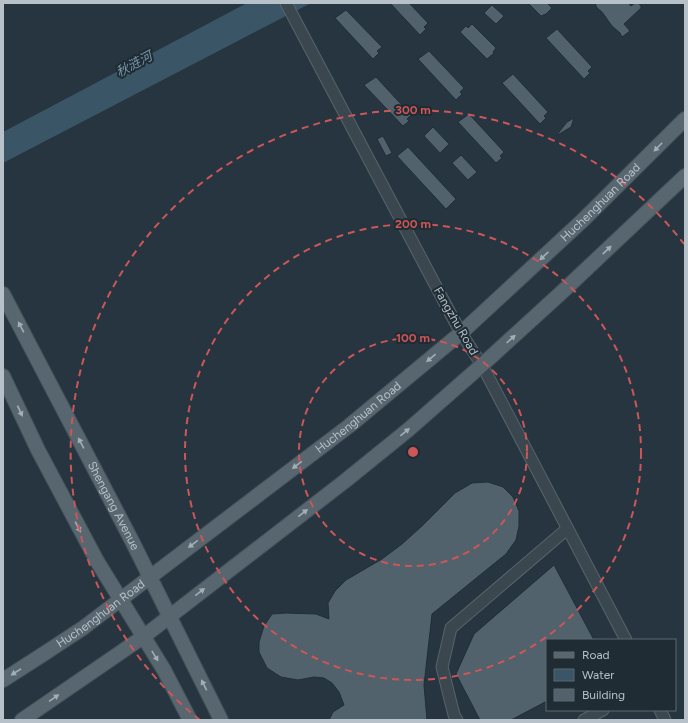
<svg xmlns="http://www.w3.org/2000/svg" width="688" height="723" font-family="Figtree,'Noto Sans SC',sans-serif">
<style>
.water{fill:#3a5565}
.building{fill:#51626c;stroke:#212e36}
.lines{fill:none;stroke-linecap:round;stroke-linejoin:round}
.minor-casing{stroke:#58646c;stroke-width:13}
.major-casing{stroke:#435058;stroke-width:16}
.minor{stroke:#3a474f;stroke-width:11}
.major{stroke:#58666f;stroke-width:14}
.oneway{fill:#a3afb7}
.ring{fill:none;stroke:#cc5658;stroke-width:2;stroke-dasharray:7 5}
.labels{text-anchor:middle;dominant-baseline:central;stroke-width:4;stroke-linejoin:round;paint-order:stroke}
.street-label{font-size:12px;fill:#b6c1c9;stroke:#1f2c34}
.water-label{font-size:13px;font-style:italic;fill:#7898ab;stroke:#1f2c34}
.centre{fill:#cc5658;stroke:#1f2c34;stroke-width:2}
.ring-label{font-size:12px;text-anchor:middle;font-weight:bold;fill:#cc5658;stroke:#1f2c34;stroke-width:4;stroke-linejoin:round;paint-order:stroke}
</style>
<rect width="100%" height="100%" fill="#26353f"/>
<polygon class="water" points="247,3 311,3 3,163 3,132"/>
<g class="building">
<polygon points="390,3 409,3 428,23 424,27 426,29 420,35"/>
<polygon points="528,3 547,3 552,8 546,14 541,16"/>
<polygon points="595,3 628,3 631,6 635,3 638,3 641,6 641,8 624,24 630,31 622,37 620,33 612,26 602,12 597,8"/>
<polygon points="492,5 504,16 496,24 484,13"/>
<polygon points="346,10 382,47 377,51 379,53 373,59 335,18"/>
<polygon points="472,24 496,48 493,52 494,53 487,59 460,32 466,26 468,28"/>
<polygon points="557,29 592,67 588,71 590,73 584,79 546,38"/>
<polygon points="429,51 464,88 460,92 462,94 456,100 418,59"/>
<polygon points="513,74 548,112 544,116 546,118 540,124 502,83"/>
<polygon points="376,77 411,115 407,119 409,121 403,126 364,85"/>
<polygon points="469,114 504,152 500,156 502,158 496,163 458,122"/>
<polygon points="574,118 571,127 556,136 567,122"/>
<polygon points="433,127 449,144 440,153 424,136"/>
<polygon points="383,136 392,153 386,156 377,139"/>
<polygon points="408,147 456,199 446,209 397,156"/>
<polygon points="461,155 477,172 468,180 452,163"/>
<polygon points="488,482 503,487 513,497 519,511 519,526 516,540 506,554 432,614 424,685 427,720 329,720 333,712 344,705 339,692 332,683 324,678 314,677 298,680 281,677 267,668 259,652 259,642 264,626 272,614 286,613 316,614 329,619 328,603 335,591 346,580 382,559 402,544 422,526 455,493 472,483"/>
<polygon points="554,565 594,640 547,640 547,701 511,720 480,720 456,674 474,634"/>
</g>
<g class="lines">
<g class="minor-casing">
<g id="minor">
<polyline points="286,3 448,309 461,333 482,365 626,640"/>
<polyline points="660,710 665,720"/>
<polyline points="457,720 454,715 442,667 451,628 567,529"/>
<polyline points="584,720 603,710"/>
</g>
</g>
<g class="major-casing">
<g id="major">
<path id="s1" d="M3,294L132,541L221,720"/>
<polyline points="3,376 38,450 97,561 164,670 190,720"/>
<path id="s2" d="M3,680L42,655L83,628L349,426L461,333L582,221L685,119"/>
<polyline points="22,720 143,637 345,481 408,430 482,365 562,292 685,176"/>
</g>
</g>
<use href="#minor" class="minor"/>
<use href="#major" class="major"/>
</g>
<defs><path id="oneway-solid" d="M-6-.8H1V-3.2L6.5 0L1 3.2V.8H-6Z"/></defs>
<g class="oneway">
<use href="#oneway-solid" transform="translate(658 147) rotate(134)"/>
<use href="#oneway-solid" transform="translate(607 250) rotate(-43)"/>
<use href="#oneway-solid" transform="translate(544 256) rotate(137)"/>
<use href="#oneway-solid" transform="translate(21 327) rotate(-118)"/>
<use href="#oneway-solid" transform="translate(511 339) rotate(-42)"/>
<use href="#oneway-solid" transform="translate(431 358) rotate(140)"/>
<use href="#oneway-solid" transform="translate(20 411) rotate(65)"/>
<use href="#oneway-solid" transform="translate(405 432) rotate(-39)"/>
<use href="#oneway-solid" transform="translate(81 443) rotate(-118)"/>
<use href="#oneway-solid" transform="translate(297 465) rotate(143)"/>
<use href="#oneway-solid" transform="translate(303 513) rotate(-38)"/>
<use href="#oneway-solid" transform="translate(78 527) rotate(62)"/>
<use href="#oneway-solid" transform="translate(193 544) rotate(143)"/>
<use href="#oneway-solid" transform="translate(200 592) rotate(-38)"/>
<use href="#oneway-solid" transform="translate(155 656) rotate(58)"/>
<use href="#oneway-solid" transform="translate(16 672) rotate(148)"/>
<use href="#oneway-solid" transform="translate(204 685) rotate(-117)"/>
<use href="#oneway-solid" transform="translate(54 698) rotate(-34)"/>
</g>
<g class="ring">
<circle cx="413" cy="452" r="114"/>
<circle cx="413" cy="452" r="228"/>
<path d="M200 720A342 342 0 1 1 684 244"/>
</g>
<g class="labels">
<g class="street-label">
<text stroke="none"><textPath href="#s2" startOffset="766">Huchenghuan Road</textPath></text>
<text transform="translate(456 321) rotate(60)">Fangzhu Road</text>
<text stroke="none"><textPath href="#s2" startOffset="442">Huchenghuan Road</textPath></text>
<text stroke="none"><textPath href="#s1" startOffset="239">Shengang Avenue</textPath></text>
<text stroke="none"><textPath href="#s2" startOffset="118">Huchenghuan Road</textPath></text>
</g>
<g class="water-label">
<text transform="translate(134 64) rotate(-28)">秋涟河</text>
</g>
</g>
<circle cx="413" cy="452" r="6" class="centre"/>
<g class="ring-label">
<text x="413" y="114">300 m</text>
<text x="413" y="228">200 m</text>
<text x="413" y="342">100 m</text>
</g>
<rect width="688" height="723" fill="none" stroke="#b6c1c9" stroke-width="8"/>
<rect x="546" y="639" width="130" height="72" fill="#1f2c34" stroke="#5b6870"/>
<rect x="554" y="652" width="20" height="6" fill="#58666f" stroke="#5b6870"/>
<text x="582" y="659" font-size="12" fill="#b6c1c9">Road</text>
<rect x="554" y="669" width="20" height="12" fill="#3a5565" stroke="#5b6870"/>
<text x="582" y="679" font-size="12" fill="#b6c1c9">Water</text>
<rect x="554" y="689" width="20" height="12" fill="#51626c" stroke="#5b6870"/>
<text x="582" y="699" font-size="12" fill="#b6c1c9">Building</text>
</svg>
